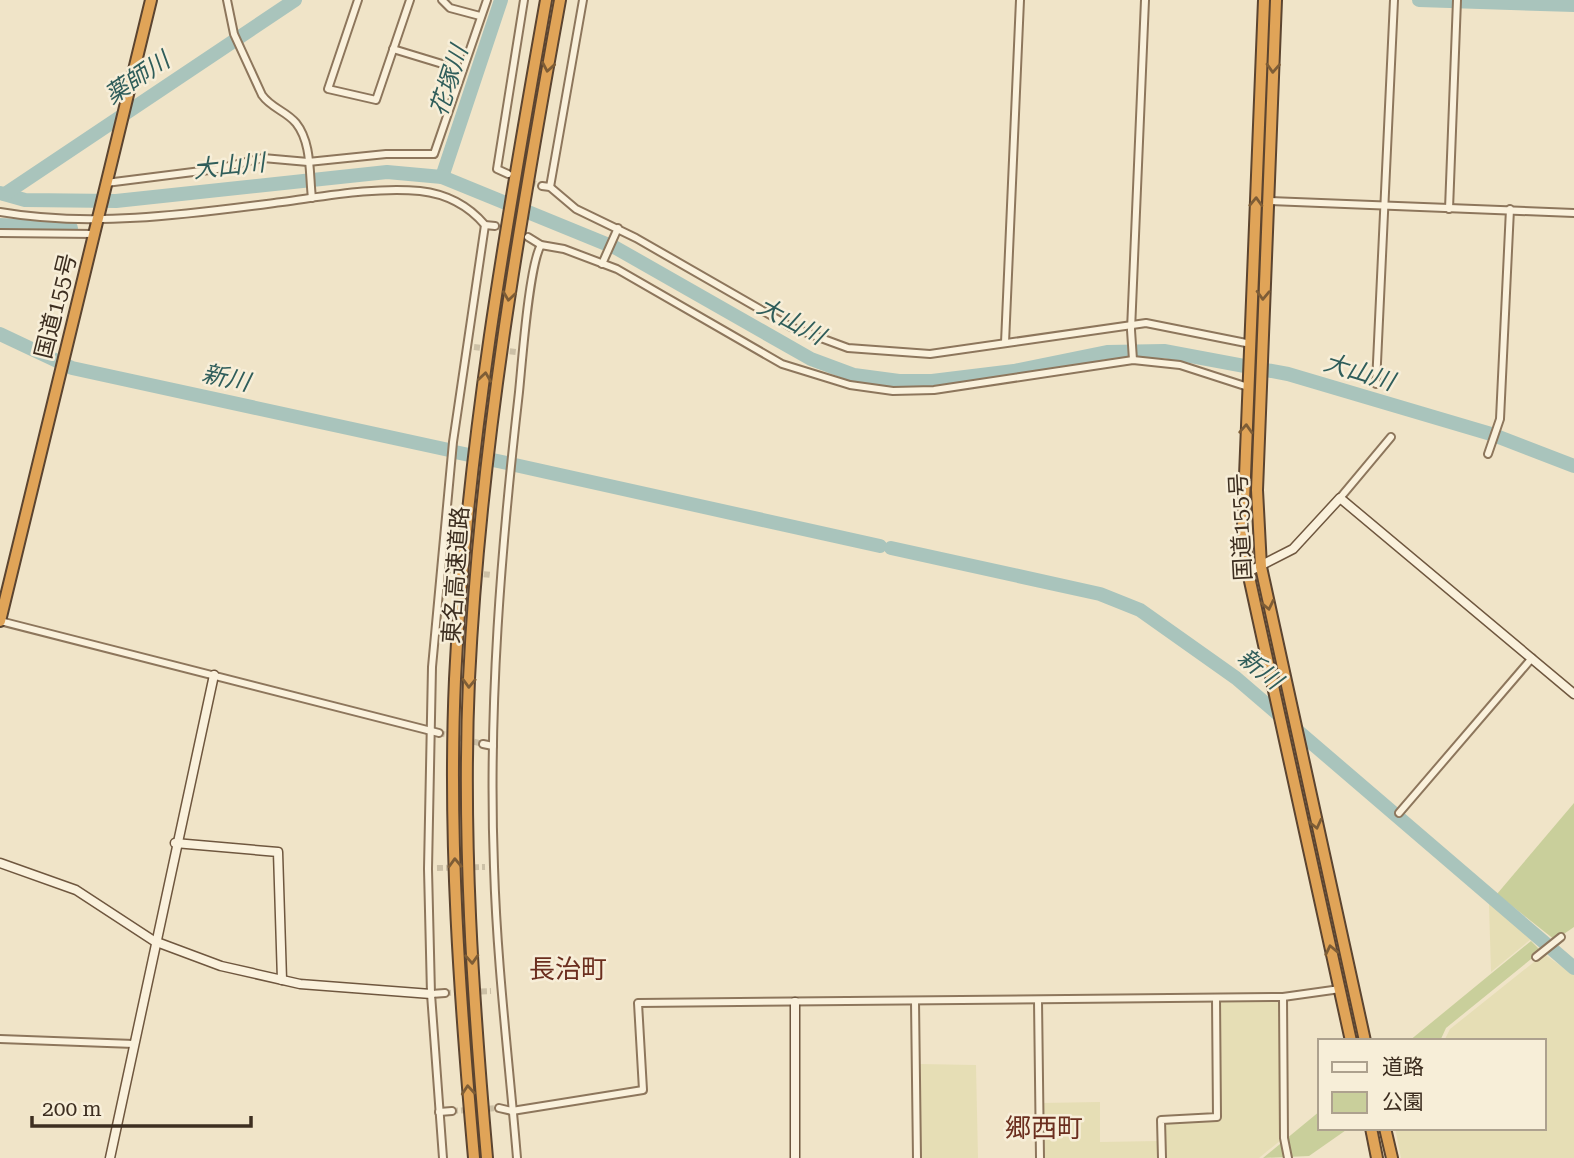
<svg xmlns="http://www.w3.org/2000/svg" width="1574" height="1158" font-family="'Roboto Serif','Noto Sans JP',serif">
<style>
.farmland{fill:#e6deb5}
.green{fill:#c9cf9b}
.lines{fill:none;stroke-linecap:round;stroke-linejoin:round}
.river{stroke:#a9c4bc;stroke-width:14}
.street-tunnel{stroke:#ccc0a6;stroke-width:6;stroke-dasharray:6 3;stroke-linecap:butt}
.street-casing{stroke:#8d765c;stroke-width:10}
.secondary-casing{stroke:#6f573f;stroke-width:11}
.highway-casing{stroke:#5b4430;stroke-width:14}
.street{stroke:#faf1dc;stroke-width:6}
.secondary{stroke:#faf1dc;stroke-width:8}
.highway{stroke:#e0a458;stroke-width:10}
.oneway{stroke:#7e5d36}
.labels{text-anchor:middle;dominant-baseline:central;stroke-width:5;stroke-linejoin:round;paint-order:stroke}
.street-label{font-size:23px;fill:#3d2e20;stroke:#f7eed8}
.water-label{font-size:24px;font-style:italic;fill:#2f5d5a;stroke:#f7eed8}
.quarter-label{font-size:26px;fill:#6b2e1e;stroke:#f7eed8}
</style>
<rect width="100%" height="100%" fill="#f0e4c8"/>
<g class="farmland">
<polygon points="1490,903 1531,939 1491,972 1489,905"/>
<polygon points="1544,954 1574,975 1574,1158 1401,1158 1395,1128 1544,1128 1544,1041 1444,1041 1450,1029"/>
<polygon points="1280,1000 1281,1140 1259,1158 1164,1158 1164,1123 1221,1121 1220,1002"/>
<polygon points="919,1064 976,1065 978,1158 920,1158"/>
<polygon points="1100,1102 1100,1142 1159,1141 1159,1158 1042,1158 1041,1103"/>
</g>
<g class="green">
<polygon points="1574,803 1574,927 1555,940 1497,894"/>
<polygon points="1531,941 1541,951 1446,1028 1440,1041 1409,1041"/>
<polygon points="1320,1111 1320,1128 1349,1128 1309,1156 1263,1158"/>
</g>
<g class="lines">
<g class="river">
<polyline points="1419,0 1574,5"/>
<polyline points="442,177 501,0"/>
<polyline points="0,193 25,200 116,201 387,172 442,177 616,248 811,359 854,375 899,381 932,381 1014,371 1107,352 1164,351 1288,374 1491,434 1574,466"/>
<polyline points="5,194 295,0"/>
<polyline points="0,225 71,228"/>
<polyline points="0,334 72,368 449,450"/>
<polyline points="455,452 507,463"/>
<polyline points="515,465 880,546"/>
<polyline points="891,548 1100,594 1140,610 1236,678 1574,968"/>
</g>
<g class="street-tunnel">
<polyline points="513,176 542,186"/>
<polyline points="495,226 528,237"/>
<polyline points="474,347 516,352"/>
<polyline points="448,570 491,575"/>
<polyline points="439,733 483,744"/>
<polyline points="437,868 485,867"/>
<polyline points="445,993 491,991"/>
<polyline points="452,1111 499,1108"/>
</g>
<g class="street-casing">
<g id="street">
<path d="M227,0L234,34L262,95C271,108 286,111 296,123C312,143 309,174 312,198"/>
<polyline points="358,0 328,89 376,100 410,0"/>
<polyline points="442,0 450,8 480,16"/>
<polyline points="393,49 462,70"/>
<polyline points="508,174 497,169 524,0"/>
<polyline points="106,183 217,169 263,158 308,162 386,154 434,154 487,0"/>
<polyline points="542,186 550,187 576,209 636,238 791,327 848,348 930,354 1146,323 1251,344"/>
<polyline points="550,187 583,0"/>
<polyline points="1267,201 1574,213"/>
<polyline points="1449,209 1457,0"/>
<path d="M0,212C92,228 190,214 282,202C327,196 375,187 420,191C447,194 468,205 485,225L495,226"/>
<polyline points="0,233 95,234"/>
<polyline points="528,237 541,245 564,249 617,269 782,364 850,385 893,391 934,390 1133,360 1180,365 1248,387"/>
<polyline points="602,264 618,228"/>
<polyline points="1005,343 1020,0"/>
<polyline points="1133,360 1131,330 1145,0"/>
<polyline points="1376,384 1394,0"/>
<polyline points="1488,454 1500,419 1510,209"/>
<polyline points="1340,498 1391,437"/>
<polyline points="0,621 439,733"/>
<polyline points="483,744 493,746"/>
<polyline points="1399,813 1532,658"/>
<polyline points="1536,957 1561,937"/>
<polyline points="431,994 445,993"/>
<polyline points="1283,997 1284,1138 1288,1158"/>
<polyline points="1038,1000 1040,1158"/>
<polyline points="915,1001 917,1158"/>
<polyline points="0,1039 134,1044"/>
<polyline points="499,1108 512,1111 643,1090 638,1003 1283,997 1340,989"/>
<polyline points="439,1112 452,1111"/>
<polyline points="443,1158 431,994 428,869 432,667 453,442 485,225"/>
<path d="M517,1158C509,1061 497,965 494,867C488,708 501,549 519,392C522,363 529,265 541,245"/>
<polyline points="1162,1158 1161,1120 1217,1117 1216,998"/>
</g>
</g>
<g class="secondary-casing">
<g id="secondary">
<polyline points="1248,572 1293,549 1340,498 1574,694"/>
<polyline points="175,843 278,852 282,980"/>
<polyline points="0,863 76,890 154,941 221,966 300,984 431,994"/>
<polyline points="795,1002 795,1158"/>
<polyline points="110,1158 214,675"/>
</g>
</g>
<g class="highway-casing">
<g id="highway">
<polyline points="1264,0 1243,526 1248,572 1351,1041"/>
<polyline points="1276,0 1257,490 1261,567 1365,1041"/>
<polyline points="0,621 151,0"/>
<polyline points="1371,1128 1377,1158"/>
<polyline points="1385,1128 1392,1158"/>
<path d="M474,1158C460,999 448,839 455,679C466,450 506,225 546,0"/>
<path d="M487,1158C473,998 462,839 469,679C480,450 519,225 560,0"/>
</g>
</g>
<use href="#street" class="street"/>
<use href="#secondary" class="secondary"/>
<use href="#highway" class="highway"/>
</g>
<defs><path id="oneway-chevron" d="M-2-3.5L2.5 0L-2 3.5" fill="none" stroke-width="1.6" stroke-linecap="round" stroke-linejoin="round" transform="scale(1.75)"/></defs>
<g class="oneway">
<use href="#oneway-chevron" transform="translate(548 67) rotate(100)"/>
<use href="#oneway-chevron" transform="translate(1273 68) rotate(93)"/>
<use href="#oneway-chevron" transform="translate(1256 202) rotate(-88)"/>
<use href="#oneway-chevron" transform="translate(1263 295) rotate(92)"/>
<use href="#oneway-chevron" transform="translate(509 296) rotate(98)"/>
<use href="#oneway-chevron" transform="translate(485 377) rotate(-82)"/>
<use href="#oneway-chevron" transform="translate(1246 429) rotate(-87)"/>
<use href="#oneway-chevron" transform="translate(1268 605) rotate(78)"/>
<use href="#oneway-chevron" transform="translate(469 683) rotate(92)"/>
<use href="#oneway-chevron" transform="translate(1316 824) rotate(77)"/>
<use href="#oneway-chevron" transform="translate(455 863) rotate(-92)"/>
<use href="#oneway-chevron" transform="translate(1331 950) rotate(-102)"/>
<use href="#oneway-chevron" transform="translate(472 959) rotate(87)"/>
<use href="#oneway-chevron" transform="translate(468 1090) rotate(-95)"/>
</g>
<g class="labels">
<g class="street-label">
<text transform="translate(56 306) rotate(-76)">国道155号</text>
<text transform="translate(1241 527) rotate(-93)">国道155号</text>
<text transform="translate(456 575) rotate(-86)">東名高速道路</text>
</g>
<g class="water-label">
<text transform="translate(137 78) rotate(-34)">薬師川</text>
<text transform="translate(449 81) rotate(-72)">花塚川</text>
<text transform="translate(229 166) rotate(-6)">大山川</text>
<text transform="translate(791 321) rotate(28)">大山川</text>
<text transform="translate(1359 372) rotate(17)">大山川</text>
<text transform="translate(226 378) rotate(12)">新川</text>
<text transform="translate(1260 669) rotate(39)">新川</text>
</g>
<g class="quarter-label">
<text x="568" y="969">長治町</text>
<text x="1044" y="1128">郷西町</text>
</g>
</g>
<rect x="1318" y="1039" width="228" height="91" fill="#f7eed8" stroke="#ada18e" stroke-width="2"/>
<rect x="1332" y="1062" width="35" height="10" fill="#faf1dc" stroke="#ada18e" stroke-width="2"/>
<text x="1382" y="1074" font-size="21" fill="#3d2e20">道路</text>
<rect x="1332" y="1092" width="35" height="21" fill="#c9cf9b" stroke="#ada18e" stroke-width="2"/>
<text x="1382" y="1109" font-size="21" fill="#3d2e20">公園</text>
<path d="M32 1116v10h219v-10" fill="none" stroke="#3d2e20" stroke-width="3.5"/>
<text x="42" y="1116" font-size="21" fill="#3d2e20" stroke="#f7eed8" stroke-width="5" paint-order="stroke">200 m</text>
</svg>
